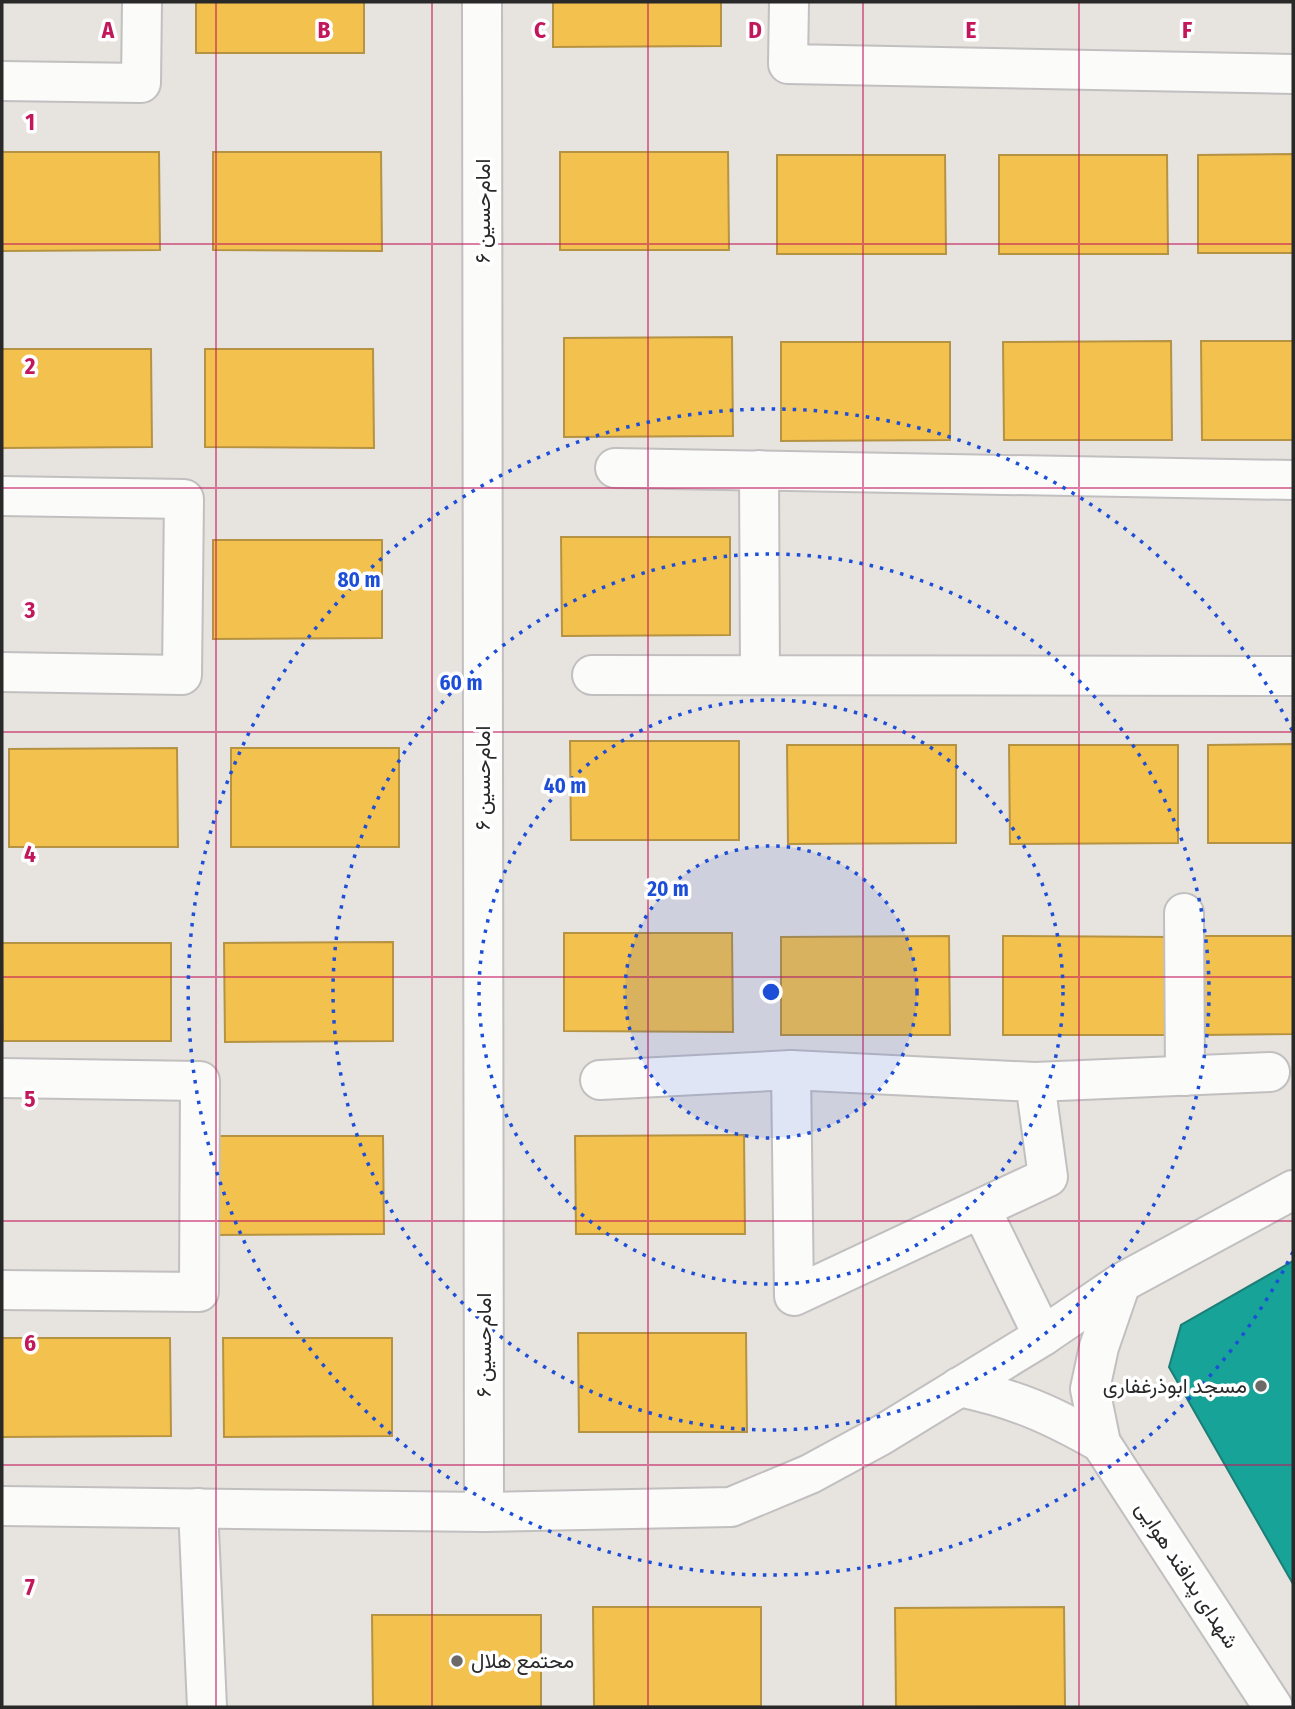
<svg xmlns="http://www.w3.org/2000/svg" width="1295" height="1709" font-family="'Fira Sans Condensed',Vazirmatn,sans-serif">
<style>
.homes{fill:#f2c14e;stroke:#b69343;stroke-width:2}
.public{fill:#17a398;stroke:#1c7e77;stroke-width:2}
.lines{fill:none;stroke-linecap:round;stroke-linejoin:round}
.minor-casing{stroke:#c1bfc0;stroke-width:42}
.minor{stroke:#fbfbfa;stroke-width:38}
.grid{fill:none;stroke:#c2185b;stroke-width:2;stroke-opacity:0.55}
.ring{fill:none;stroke:#1d4ed8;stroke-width:3.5;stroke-dasharray:3.5 7}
.poi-dot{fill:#6c6a68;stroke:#fff;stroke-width:2.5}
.labels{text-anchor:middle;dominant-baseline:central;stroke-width:7;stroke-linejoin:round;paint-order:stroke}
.street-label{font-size:21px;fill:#292929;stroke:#fff}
.poi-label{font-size:21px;fill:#292929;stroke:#fff;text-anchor:end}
.grid-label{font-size:23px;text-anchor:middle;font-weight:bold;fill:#c2185b;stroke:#fff;stroke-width:7;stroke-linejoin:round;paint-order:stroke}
.centre{fill:#1d4ed8;stroke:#fff;stroke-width:3.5}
.ring-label{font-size:21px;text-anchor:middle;font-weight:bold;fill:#1d4ed8;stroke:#fff;stroke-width:7;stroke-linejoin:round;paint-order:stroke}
</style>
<rect width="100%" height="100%" fill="#e7e3de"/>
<g class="homes">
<rect x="196" y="2" width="168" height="51"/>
<polygon points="553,2 721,2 721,46 553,47"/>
<polygon points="2,152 159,152 160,250 2,251"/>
<polygon points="213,152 381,152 382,251 213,250"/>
<polygon points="560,152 728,152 729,250 560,250"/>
<polygon points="1293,154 1293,253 1198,253 1198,155"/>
<polygon points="777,155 945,155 946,254 777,254"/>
<polygon points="999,155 1167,155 1168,254 999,254"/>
<polygon points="732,337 733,436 564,437 564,338"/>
<polygon points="1171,341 1172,440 1004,440 1003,342"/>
<polygon points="1201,341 1293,341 1293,440 1202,440"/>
<polygon points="781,342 950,342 950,440 781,441"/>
<polygon points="2,349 151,349 152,447 2,448"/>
<polygon points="205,349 373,349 374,448 205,447"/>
<polygon points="561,537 730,537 730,635 562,636"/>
<polygon points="213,540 382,540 382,638 213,639"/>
<polygon points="570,741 739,741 739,840 571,840"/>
<polygon points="1293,744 1293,843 1208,843 1208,745"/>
<polygon points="787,745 956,745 956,843 788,844"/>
<polygon points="1009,745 1178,745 1178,843 1010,844"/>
<polygon points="177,748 178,847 9,847 9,749"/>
<rect x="231" y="748" width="168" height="99"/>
<polygon points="564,933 732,933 733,1032 564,1031"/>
<polygon points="949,936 950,1035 781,1035 781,937"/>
<polygon points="1003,936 1171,937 1172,1035 1003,1035"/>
<polygon points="1201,936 1293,936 1293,1034 1202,1035"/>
<polygon points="393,942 393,1041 225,1042 224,943"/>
<polygon points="2,943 171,943 171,1041 3,1041"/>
<polygon points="744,1135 745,1234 576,1234 575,1136"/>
<polygon points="215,1136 383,1136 384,1234 216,1235"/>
<polygon points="578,1333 746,1333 747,1432 579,1432"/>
<polygon points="2,1338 170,1338 171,1436 2,1437"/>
<polygon points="223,1338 392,1338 392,1436 224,1437"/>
<polygon points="593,1607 761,1607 761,1706 594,1706"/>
<polygon points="1064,1607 1065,1706 896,1707 895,1608"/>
<polygon points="372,1615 541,1615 541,1707 373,1707"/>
</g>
<polygon class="public" points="1293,1261 1293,1584 1169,1367 1181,1325"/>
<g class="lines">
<g class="minor-casing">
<g id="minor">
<polyline points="482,2 484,1512"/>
<polyline points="789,2 788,64 1293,74"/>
<polyline points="2,81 141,83 142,2"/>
<polyline points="615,468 1293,480"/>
<polyline points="759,470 760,675"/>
<polyline points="2,496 184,499 182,675 2,672"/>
<polyline points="592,675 1293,676"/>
<polyline points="1184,913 1185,1076"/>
<polygon points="791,1070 1035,1082 1048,1177 794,1296"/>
<polyline points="2,1078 200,1081 199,1292 2,1290"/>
<polyline points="600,1080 791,1070"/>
<polyline points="1035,1082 1270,1072"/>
<polyline points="981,1209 1043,1336"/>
<polyline points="1121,1283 1099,1347 1090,1389 1101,1443 1273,1707"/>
<path d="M959,1387C1016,1399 1050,1414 1101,1443"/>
<polyline points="2,1506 484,1512 731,1507 810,1474 880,1436 1043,1336 1121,1283 1293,1190"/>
<polyline points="198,1508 207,1707"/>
</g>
</g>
<use href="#minor" class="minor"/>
</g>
<path class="grid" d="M216,2V1707M432,2V1707M648,2V1707M863,2V1707M1079,2V1707M2,244H1293M2,488H1293M2,732H1293M2,977H1293M2,1221H1293M2,1465H1293"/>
<circle cx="771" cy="992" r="146" fill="#1d4ed8" fill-opacity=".12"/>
<g class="ring">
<circle cx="771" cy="992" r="146"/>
<circle cx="771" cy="992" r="292"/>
<circle cx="771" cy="992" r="438"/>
<path d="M1293 1252A583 583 0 1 1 1293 732"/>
</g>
<g class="poi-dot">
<circle cx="1261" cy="1386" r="7"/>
<circle cx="457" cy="1661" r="7"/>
</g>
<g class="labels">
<g class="street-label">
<text transform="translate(483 211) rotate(-90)">امام‌حسین ۶</text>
<text transform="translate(483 778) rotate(-90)">امام‌حسین ۶</text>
<text transform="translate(484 1345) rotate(-90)">امام‌حسین ۶</text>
<text transform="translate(1187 1575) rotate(57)">شهدای پدافند هوایی</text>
</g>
<g class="poi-label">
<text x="1247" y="1386">مسجد ابوذرغفاری</text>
<text x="471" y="1661" text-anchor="start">محتمع هلال</text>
</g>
</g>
<g class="grid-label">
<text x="108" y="38">A</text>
<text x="324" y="38">B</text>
<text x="540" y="38">C</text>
<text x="755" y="38">D</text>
<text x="971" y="38">E</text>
<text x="1187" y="38">F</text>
<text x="30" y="130">1</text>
<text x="30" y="374">2</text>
<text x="30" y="618">3</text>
<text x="30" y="862">4</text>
<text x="30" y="1107">5</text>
<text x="30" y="1351">6</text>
<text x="30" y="1595">7</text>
</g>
<circle cx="771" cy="992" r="10" class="centre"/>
<g class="ring-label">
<text x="359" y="587">80 m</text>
<text x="461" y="690">60 m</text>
<text x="565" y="793">40 m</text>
<text x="668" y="896">20 m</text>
</g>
<rect width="1295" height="1709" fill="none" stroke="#292929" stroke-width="7"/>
</svg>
